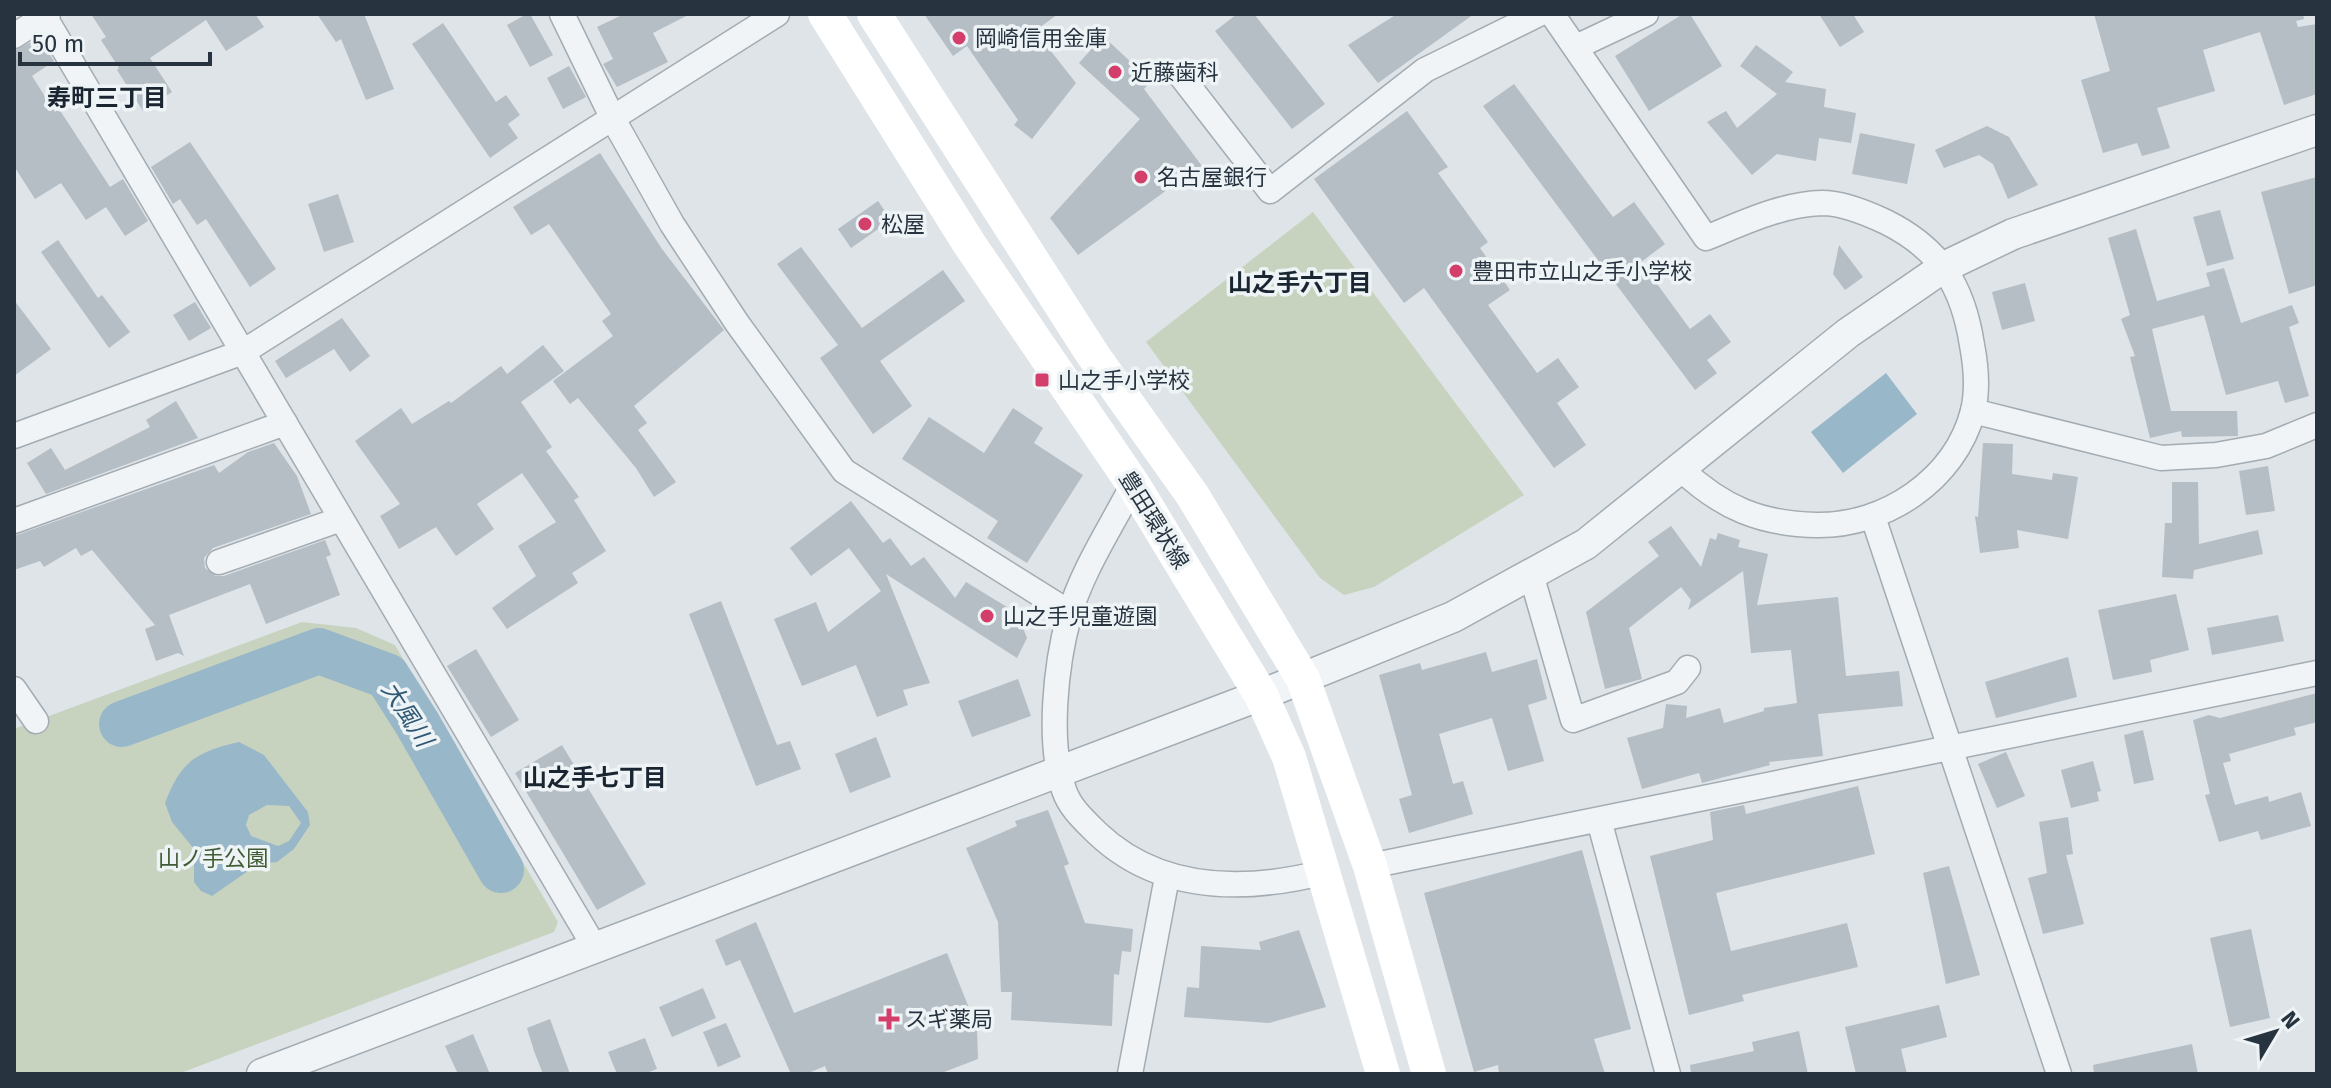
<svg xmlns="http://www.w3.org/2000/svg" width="2331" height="1088" font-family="'Fira Sans','Noto Sans JP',sans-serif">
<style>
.green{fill:#c7d3bf}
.water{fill:#98b8ca;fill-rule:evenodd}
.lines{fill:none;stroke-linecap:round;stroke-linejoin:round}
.river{stroke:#98b8ca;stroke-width:46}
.building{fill:#b5bec5}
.minor-casing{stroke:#a3acb2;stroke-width:27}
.tertiary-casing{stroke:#a3acb2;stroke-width:33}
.minor{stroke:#f1f4f7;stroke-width:24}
.tertiary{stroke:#f1f4f7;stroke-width:30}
.secondary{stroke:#fff;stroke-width:34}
.poi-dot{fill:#d33e6a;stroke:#eef3f6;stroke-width:3}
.labels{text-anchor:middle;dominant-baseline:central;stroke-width:7;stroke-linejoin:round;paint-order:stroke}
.poi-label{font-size:22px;fill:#273440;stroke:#eef3f6;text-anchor:start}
.street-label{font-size:22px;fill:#273440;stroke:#eef3f6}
.park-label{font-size:22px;fill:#415c34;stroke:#eef3f6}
.neighbourhood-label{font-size:24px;font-weight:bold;fill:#192531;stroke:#eef3f6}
.water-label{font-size:24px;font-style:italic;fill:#305975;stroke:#eef3f6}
</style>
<rect width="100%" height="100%" fill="#dee4e8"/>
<g class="green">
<polygon points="1313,212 1524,495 1374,587 1344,595 1320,578 1146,342"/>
<polygon points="302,622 356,628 395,645 558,922 554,932 178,1074 14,1074 14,729"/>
</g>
<g class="water">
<polygon points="1886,373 1917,414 1843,473 1811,432"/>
<path d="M239,742L264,755L308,812L310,825L294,849L277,862L258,864L212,896L201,891L194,882V849L172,822L165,803C181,761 196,752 239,742ZM267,805L289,806L301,823L289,841L278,846L251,836L246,825L249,815Z"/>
</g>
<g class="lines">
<polyline class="river" points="122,724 319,651 387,676 417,723 501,870"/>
</g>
<g class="building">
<polygon points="91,14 255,14 264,27 226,51 206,20 150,58 172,92 143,111 117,70 119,68 101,40 106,37"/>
<polygon points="317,14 364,14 394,89 366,100 341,39 336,42"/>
<polygon points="527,14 530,14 553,55 530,67 507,25"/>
<polygon points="624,14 690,14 653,33 668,62 617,87 603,64 613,59 597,27"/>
<polygon points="924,14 1058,14 1035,31 1076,83 1032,139 1014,125 1018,120 967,46 953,56"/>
<polygon points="1237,14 1254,14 1325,104 1292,129 1215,31"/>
<polygon points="1397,14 1474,14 1378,83 1348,45"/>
<polygon points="1683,14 1690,14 1722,66 1649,111 1615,56"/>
<polygon points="1819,14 1853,14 1864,32 1840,47"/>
<polygon points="2094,14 2303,14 2304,19 2296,21 2298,27 2317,24 2317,94 2284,105 2260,32 2203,50 2215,91 2157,108 2170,148 2142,156 2137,143 2103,153 2081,80 2110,71"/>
<polygon points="443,23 496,102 506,95 520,115 508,124 518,138 490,158 412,44"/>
<polygon points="1103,36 1151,81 1144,89 1205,170 1179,189 1175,184 1078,255 1050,218 1140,119 1079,63"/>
<polygon points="39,38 54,61 32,76 55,112 59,109 110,187 123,179 148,221 125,236 106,207 86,220 61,183 35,199 14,166 14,51"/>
<polygon points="1756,45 1793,72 1785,82 1826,89 1824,107 1856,113 1851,143 1819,138 1816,161 1777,154 1752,175 1707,122 1726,111 1737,128 1777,94 1740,66"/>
<polygon points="569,66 586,97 563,109 547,78"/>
<polygon points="1514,84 1613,217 1634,202 1665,244 1641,262 1690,329 1710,314 1731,342 1707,360 1717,373 1695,390 1483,106"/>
<polygon points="1407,111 1448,167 1438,173 1488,242 1480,248 1510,290 1488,305 1537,373 1558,358 1579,387 1557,403 1586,445 1554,468 1424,288 1404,303 1314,179"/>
<polygon points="1987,126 2009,137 2038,185 2008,199 1993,164 1979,155 1944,168 1935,150"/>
<polygon points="1860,133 1915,144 1907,184 1852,174"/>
<polygon points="190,142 276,269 250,287 206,219 197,225 180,199 173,204 151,167"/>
<polygon points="600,153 662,249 724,330 634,406 647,423 638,430 676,482 654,497 636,468 578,398 570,404 553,381 613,336 602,321 611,314 549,224 531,235 513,207"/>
<polygon points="2317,177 2317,285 2289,294 2261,192"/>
<polygon points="338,194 354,242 324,252 308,204"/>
<polygon points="878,201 891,220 851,248 838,229"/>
<polygon points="2220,210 2234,259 2207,266 2193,217"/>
<polygon points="2136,229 2157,301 2210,286 2206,273 2224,268 2241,323 2292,305 2299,323 2289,327 2309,396 2285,403 2278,381 2226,395 2204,315 2152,329 2171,411 2237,411 2238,436 2182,437 2181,431 2150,438 2130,357 2135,356 2121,319 2130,315 2108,238"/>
<polygon points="58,240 98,298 102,295 130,332 109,348 41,252"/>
<polygon points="1839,245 1863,277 1845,290 1833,274"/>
<polygon points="801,247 862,328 943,270 965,301 880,361 912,406 873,434 820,358 838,345 777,264"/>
<polygon points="2025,283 2035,321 2002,330 1992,292"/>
<polygon points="14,300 51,349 14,376"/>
<polygon points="195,302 211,328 189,341 173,315"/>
<polygon points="342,318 370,356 350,372 334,349 286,378 275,361"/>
<polygon points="543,345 564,371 521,402 552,447 546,451 579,497 574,500 606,551 572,573 578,583 507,629 492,608 536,576 518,546 556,522 522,473 477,504 494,529 456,556 436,527 399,549 380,516 400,504 355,441 401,408 412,424 449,401 451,403 501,366 507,374"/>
<polygon points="176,401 198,438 46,494 27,463 51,448 65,470 150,427 146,420"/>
<polygon points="1013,408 1043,428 1034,443 1083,475 1027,563 987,538 998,521 902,459 929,417 984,453"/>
<polygon points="274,443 297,476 311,514 213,548 204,558 205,568 216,576 224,576 325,540 331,555 326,557 340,595 266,624 250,584 169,615 184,656 178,653 156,661 145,629 155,625 92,550 81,556 76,548 44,567 40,561 14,570 14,536 214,465 219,473 248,452"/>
<polygon points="1983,443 2013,444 2012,474 2052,480 2053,473 2078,477 2068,539 2017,530 2019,548 1980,553 1975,516 1978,517"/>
<polygon points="2268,466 2275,511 2246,515 2239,471"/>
<polygon points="2172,482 2198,482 2199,544 2258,530 2263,554 2194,570 2193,579 2162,577 2165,523 2172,523"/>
<polygon points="851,501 883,543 890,538 911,566 924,557 955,598 966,582 1028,620 1023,628 1027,638 1017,658 886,574 930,683 903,690 908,705 877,717 856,665 802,686 774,619 816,602 828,632 881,591 849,548 811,576 790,548"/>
<polygon points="1671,526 1701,567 1710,538 1716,540 1718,533 1740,540 1738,547 1768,554 1757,605 1838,597 1846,676 1899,671 1903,706 1818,714 1823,756 1769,762 1770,765 1702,783 1699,773 1642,789 1627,738 1663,728 1666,704 1687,706 1686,718 1720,708 1724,723 1764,711 1764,708 1797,703 1791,650 1751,653 1743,571 1688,610 1691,600 1681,587 1629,628 1642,679 1605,689 1586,612 1659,556 1648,542"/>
<polygon points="2176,594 2189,650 2150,660 2152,672 2113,680 2098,610"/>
<polygon points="721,601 777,745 790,741 801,769 756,786 689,614"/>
<polygon points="2278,615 2284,641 2212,655 2207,628"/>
<polygon points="476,649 519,720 491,737 447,666"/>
<polygon points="1486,652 1492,672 1537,659 1547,699 1528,705 1544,761 1508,771 1492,718 1439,734 1453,784 1463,781 1473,814 1409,833 1399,799 1412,795 1379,675 1420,663 1422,670"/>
<polygon points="2068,657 2077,697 1996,718 1985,682"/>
<polygon points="1018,679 1031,716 972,737 958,701"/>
<polygon points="2317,693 2317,722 2294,728 2296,735 2229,754 2231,761 2223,763 2235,805 2268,796 2269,802 2301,792 2311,826 2261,840 2258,831 2219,842 2205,795 2210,794 2193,720 2209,715 2220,718"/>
<polygon points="2143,730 2154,780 2134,784 2124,735"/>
<polygon points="876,737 891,777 850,793 835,754"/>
<polygon points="562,745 646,884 597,910 515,773"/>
<polygon points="2006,752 2025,796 1997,808 1978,764"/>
<polygon points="2093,761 2101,791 2097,792 2099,801 2071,808 2061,770"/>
<polygon points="1858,786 1875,854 1716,893 1731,951 1847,923 1858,967 1742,995 1744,1001 1689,1015 1650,856 1713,840 1710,812 1744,805 1746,814"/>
<polygon points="1048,810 1069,864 1064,866 1085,923 1133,929 1131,952 1122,951 1119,975 1114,974 1112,1026 1011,1020 1012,992 1001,992 998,922 966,848 1017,826 1015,821"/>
<polygon points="2068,817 2073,854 2066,855 2084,924 2043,934 2028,878 2047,873 2039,822"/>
<polygon points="1582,850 1631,1029 1594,1039 1605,1074 1499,1074 1498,1065 1474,1072 1424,893"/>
<polygon points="1949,866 1980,975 1946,984 1923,873"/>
<polygon points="756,922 794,1013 947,953 977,1028 978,1059 939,1074 828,1074 825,1066 806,1074 791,1074 740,960 726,966 715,940"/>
<polygon points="2251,929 2270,1018 2230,1027 2210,938"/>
<polygon points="1299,930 1326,1007 1269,1023 1184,1017 1187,987 1199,988 1201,946 1261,950 1259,942"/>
<polygon points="703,988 716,1018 672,1037 659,1007"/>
<polygon points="1939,1005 1947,1037 1901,1049 1907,1074 1856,1074 1845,1027"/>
<polygon points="550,1019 570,1074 543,1074 534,1051 527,1028"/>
<polygon points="726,1023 741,1057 718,1067 703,1032"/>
<polygon points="1799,1031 1808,1074 1691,1074 1690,1065 1754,1051 1752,1042"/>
<polygon points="473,1034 490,1074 458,1074 445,1046"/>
<polygon points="645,1038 657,1069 644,1074 617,1074 608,1052"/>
<polygon points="2192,1044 2198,1074 2094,1074 2093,1065"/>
</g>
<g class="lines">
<g class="minor-casing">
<g id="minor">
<polyline points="43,14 594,946"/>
<polyline points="562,14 613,119 672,224 737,323 844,471 1070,613"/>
<path d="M1552,14L1706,238C1743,223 1782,204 1822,203C1843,203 1867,213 1886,222C1940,249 1963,286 1972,345C1976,366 1978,390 1973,411C1955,480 1885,526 1817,525C1761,524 1722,508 1681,469"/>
<polyline points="14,36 48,14"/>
<polyline points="1576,47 1646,14"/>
<polyline points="1181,76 1270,191 1425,70 1539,14"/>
<polyline points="1973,411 2161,458 2216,455 2266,446 2317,425"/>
<polyline points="14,436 243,352 777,14"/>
<path d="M1133,484C1112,526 1082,570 1069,616C1056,664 1047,742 1064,790C1070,808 1084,820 1097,833C1160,893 1246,892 1325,872"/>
<polyline points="1873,517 2059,1074"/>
<polyline points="14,521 285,423"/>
<polyline points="219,562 341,519"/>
<polyline points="1531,574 1573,720 1677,682 1688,668"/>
<polyline points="14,689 36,721"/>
<polyline points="1599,820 1668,1074"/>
<polyline points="1370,866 2317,673"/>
<polyline points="1130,1074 1167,877"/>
</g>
</g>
<g class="tertiary-casing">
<polyline id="tertiary" points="262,1074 1261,695 1453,617 1586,544 1848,333 1944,267 2013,234 2317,130"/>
</g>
<use href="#minor" class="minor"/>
<use href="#tertiary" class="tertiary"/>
<g class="secondary">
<polyline points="825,14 970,245 1133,484 1261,695 1289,757 1383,1074"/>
<polyline points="874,14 1093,355 1193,496 1303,679 1370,866 1429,1074"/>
</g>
</g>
<g class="poi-dot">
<circle cx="959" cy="38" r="8"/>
<circle cx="1115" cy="72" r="8"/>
<circle cx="1141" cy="177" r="8"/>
<circle cx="865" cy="224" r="8"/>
<circle cx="1456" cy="271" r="8"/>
<rect x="1034" y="372" width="16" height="16" rx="4"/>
<circle cx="987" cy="616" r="8"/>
<path d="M885 1007h8v8h8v8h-8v8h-8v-8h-8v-8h8z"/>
</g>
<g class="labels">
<g class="poi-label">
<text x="975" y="38">岡崎信用金庫</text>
<text x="1131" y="72">近藤歯科</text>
<text x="1157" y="177">名古屋銀行</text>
<text x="881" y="224">松屋</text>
<text x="1472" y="271">豊田市立山之手小学校</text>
<text x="1058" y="380">山之手小学校</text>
<text x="1003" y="616">山之手児童遊園</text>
<text x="905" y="1019">スギ薬局</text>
</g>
<g class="street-label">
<text transform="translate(1154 520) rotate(58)">豊田環状線</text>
</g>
<g class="park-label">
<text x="213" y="858">山ノ手公園</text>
</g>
<g class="neighbourhood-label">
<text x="107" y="98">寿町三丁目</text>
<text x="1300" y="283">山之手六丁目</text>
<text x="595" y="778">山之手七丁目</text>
</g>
<g class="water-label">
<text transform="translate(407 714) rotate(57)">大風川</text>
</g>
</g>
<rect width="2331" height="1088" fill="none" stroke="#273440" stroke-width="32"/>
<g transform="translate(2275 1032) rotate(52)" stroke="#eef3f6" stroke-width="6" paint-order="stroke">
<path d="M0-6L14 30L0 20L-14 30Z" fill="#273440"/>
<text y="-12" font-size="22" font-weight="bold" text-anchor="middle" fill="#273440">N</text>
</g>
<path d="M20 52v12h190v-12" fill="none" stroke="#273440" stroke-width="4"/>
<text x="32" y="52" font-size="24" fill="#273440" stroke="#eef3f6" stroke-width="6" paint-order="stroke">50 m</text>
</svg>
